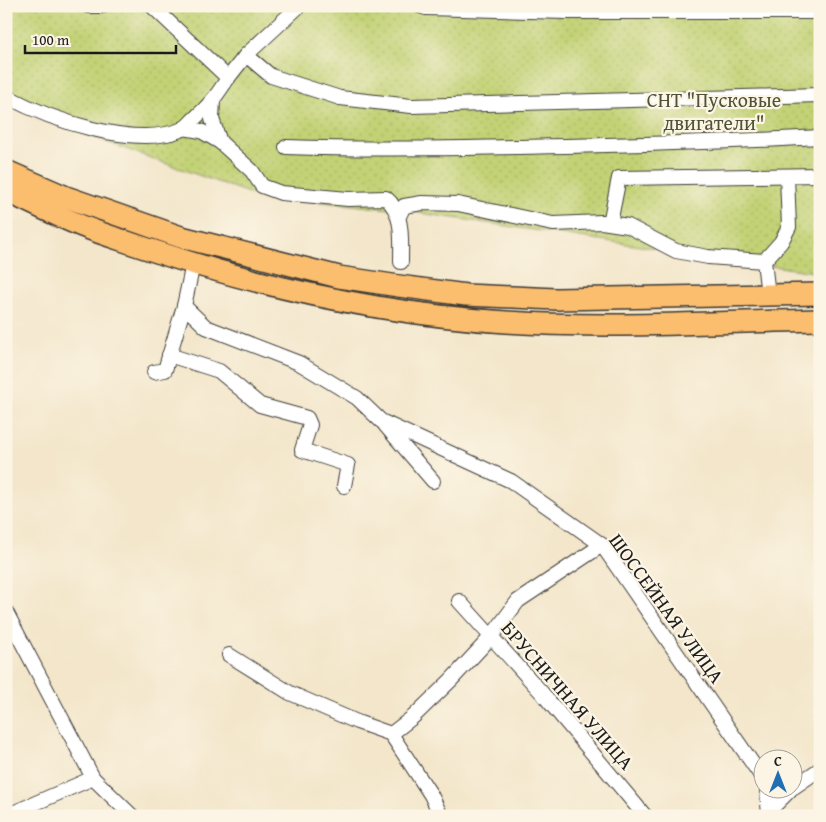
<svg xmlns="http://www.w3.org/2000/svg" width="826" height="822" font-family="'Gentium Book Plus',serif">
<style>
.grass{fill:url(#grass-dots);stroke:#6f7748}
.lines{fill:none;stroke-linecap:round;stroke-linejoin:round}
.minor-casing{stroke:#3c3a36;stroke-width:16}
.highway-casing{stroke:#3c3a36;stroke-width:24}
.minor{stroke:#fff;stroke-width:14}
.highway{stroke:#fbbd6e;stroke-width:21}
.labels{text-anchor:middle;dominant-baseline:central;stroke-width:4.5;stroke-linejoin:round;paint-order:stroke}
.park-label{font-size:20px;fill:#4e5336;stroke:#fcf5e5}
.street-label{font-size:20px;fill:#1c1c1c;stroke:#fcf5e5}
</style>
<defs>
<pattern id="grass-dots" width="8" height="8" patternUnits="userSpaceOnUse" patternTransform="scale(1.25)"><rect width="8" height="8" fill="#c2d274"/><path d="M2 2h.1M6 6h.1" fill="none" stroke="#a6b464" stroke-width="1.8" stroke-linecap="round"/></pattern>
</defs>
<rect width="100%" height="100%" fill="#fcf5e5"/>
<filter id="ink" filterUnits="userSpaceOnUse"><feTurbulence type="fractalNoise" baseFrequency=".02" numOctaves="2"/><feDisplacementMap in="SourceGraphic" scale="10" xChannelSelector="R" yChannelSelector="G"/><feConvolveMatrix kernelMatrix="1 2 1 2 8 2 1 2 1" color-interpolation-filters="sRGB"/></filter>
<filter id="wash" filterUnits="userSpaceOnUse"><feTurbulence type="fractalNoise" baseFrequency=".0096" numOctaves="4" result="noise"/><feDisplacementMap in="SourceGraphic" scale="20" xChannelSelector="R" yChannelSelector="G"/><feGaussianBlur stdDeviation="1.12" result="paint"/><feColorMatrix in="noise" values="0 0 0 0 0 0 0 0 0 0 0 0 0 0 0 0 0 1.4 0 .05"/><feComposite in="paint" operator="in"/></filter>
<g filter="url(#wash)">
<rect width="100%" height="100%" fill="#f3e6ca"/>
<polygon class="grass" points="6,6 820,6 820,273 400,210 254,195 95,138 6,103"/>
</g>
<g filter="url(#ink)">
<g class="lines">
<g class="minor-casing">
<g id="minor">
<polyline points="88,6 101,6"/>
<polyline points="420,6 426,8 566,12 820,12"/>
<polyline points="246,55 271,76 340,98 411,106 820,95"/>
<polyline points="228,78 246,55 299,6"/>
<path d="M6,96C49,119 135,150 183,129C187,127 191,122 194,119C210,105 217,95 228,78L152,6"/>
<polyline points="213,101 212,119 220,142"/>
<path d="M184,128L201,131L220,142L252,171L262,186L281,193L348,199L386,198C404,213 401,240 401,262"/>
<path d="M286,147C379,150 473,148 566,146C651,144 735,142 820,137"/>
<polyline points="399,216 404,206 422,203 458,204 553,224 602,222 628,226 676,251 708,257 764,261 768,295"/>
<polyline points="610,223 619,178 820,175"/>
<polyline points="764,261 781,242 789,227 787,176"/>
<polyline points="184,306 206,327 299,363 357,398 381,421 511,481 602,545 764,780"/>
<polyline points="169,355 219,371 260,405 307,418 310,425 302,450 348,465 344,486"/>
<polyline points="154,372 165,370 184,306 193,264"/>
<polyline points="385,425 433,481"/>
<polyline points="459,601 542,693 645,816"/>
<polyline points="6,612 93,778 132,816"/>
<polyline points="229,655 290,693 357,722 391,734"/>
<polyline points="794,787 820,769"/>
<polyline points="767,790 769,816"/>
<polyline points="769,811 790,790"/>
<polyline points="6,816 93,778"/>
<polyline points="441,816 431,795 391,734 413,717 451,680 491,637 518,601 602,545"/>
</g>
</g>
<g class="highway-casing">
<g id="highway">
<polyline points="6,171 66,197 181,237 339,277 399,286 466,295 556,299 820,294"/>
<path d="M6,191C32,203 57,216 82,226C102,234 122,240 142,247C260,287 381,314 506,322C610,329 715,322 820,320"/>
</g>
</g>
<use href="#minor" class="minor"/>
<use href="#highway" class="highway"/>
</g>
</g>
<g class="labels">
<g class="park-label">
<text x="714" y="99">СНТ "Пусковые<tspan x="714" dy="23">двигатели"</tspan></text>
</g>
<g class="street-label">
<text transform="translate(667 608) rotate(54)">ШОССЕЙНАЯ УЛИЦА</text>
<text transform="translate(568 695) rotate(49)">БРУСНИЧНАЯ УЛИЦА</text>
</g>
</g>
<rect width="826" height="822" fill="none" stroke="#fcf5e5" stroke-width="25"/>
<g transform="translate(778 774)"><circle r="24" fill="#fcf5e5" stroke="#a29e95"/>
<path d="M0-4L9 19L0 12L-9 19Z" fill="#1f6fb2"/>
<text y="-8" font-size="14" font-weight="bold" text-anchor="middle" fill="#1c1c1c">С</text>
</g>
<path d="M25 45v8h151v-8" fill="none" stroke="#1c1c1c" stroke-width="2.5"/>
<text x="32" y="45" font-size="15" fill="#1c1c1c" stroke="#fcf5e5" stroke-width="4" paint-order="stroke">100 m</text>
</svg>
